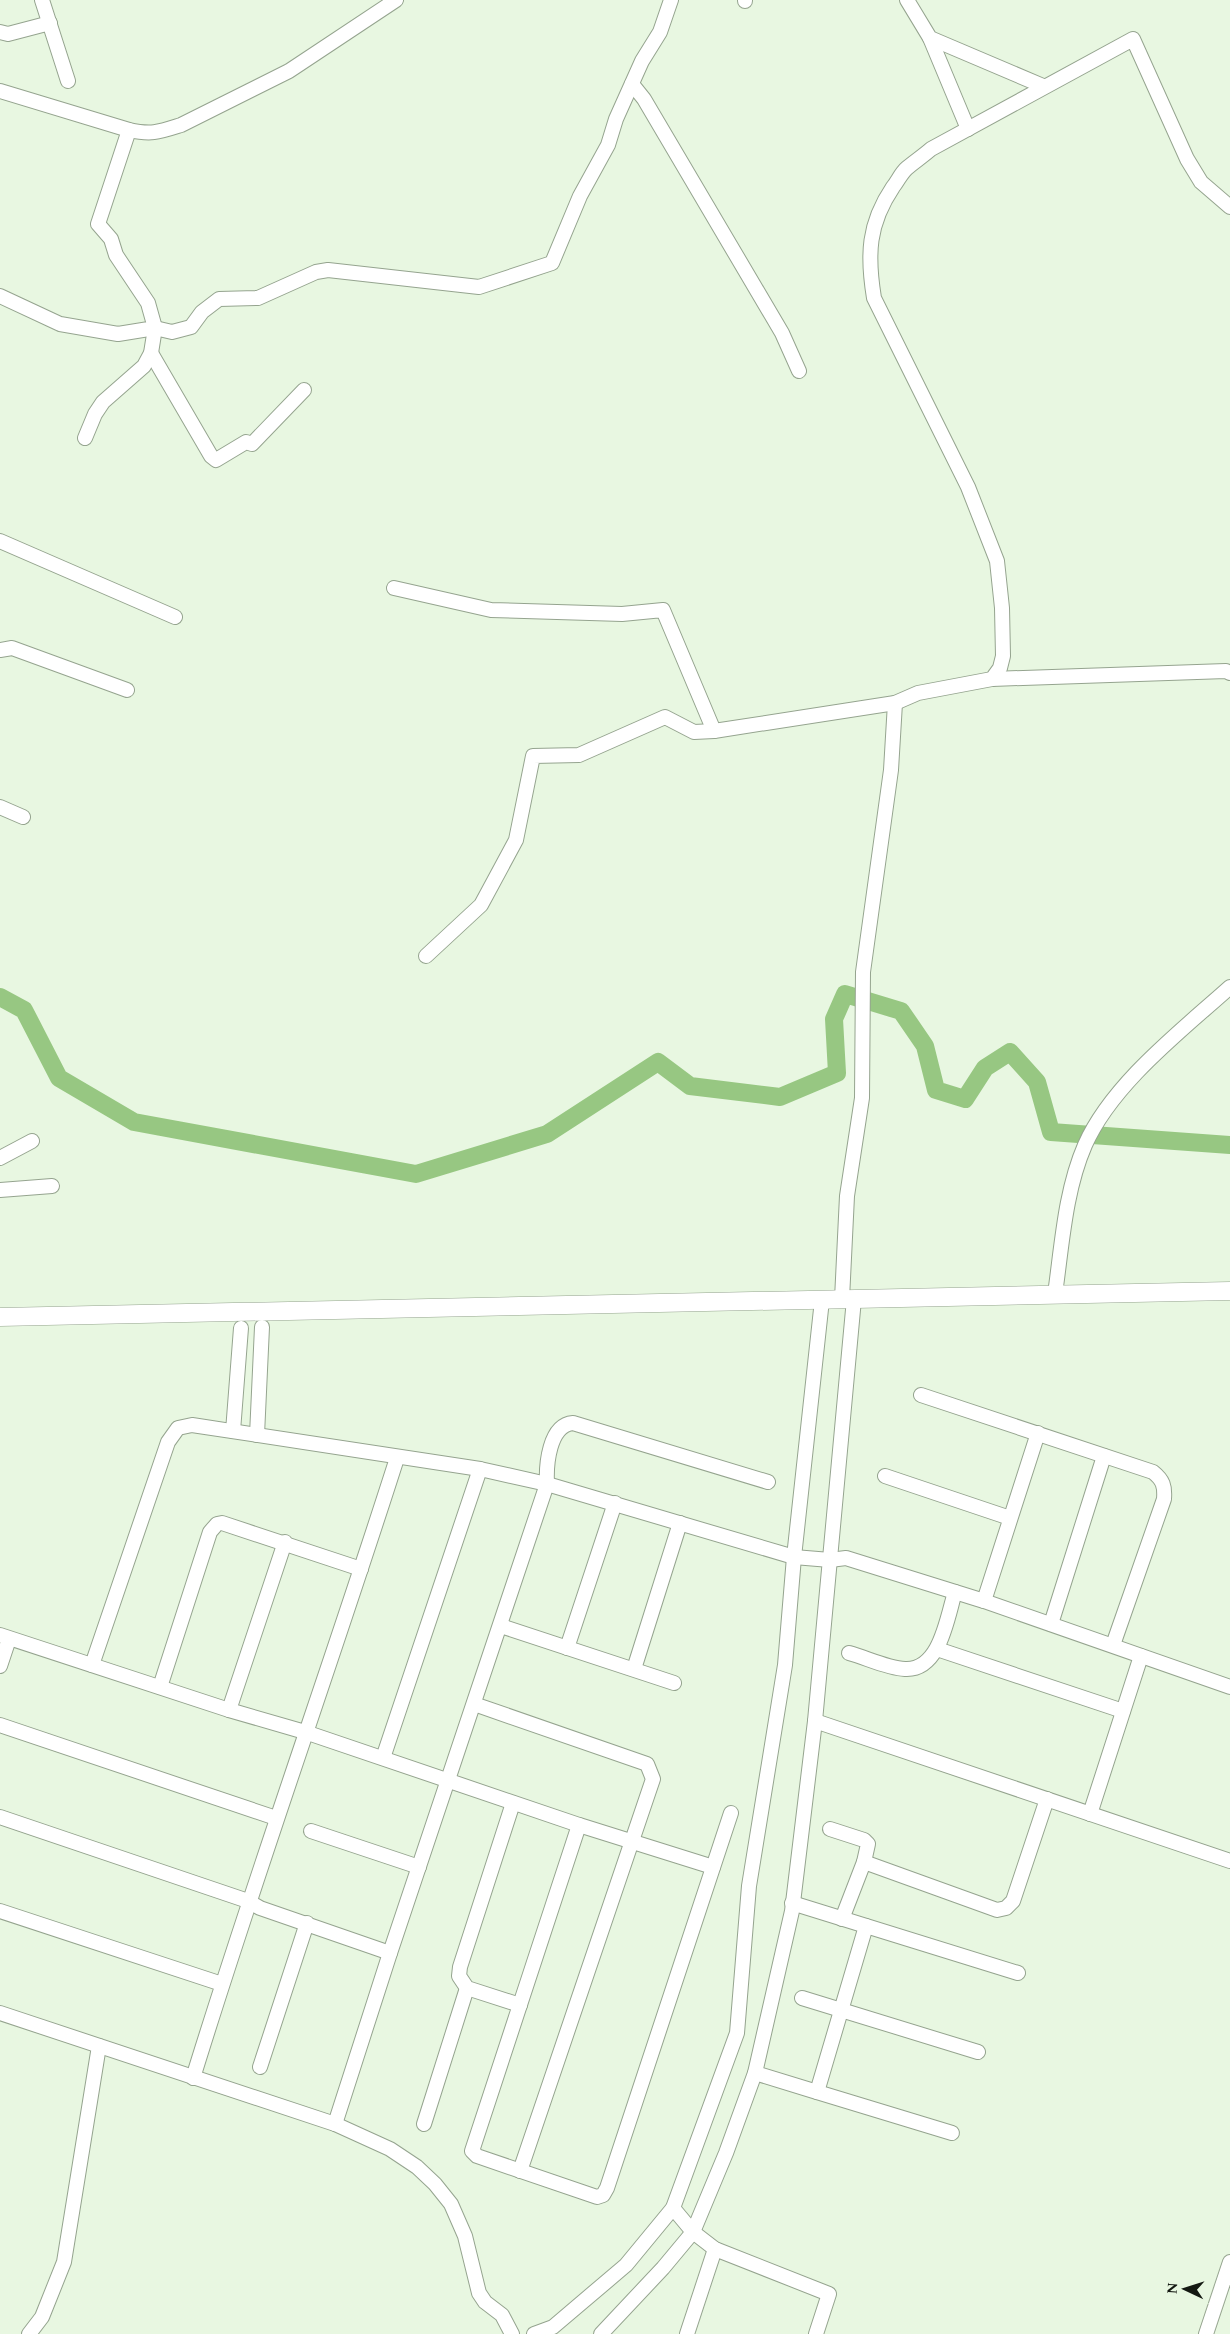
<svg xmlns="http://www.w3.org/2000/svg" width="1230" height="2334" font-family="Spectral,serif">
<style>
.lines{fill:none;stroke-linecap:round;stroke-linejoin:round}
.river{stroke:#97c782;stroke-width:18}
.minor-casing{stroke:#95a48f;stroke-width:16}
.major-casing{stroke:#95a48f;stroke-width:19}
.minor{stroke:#fff;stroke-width:14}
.major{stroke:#fff;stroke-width:18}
</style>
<rect width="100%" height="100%" fill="#e8f7e1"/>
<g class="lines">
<polyline class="river" points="0,997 24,1010 59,1078 134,1122 416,1174 547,1134 658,1062 690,1086 780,1097 837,1073 834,1019 845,994 901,1011 925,1046 936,1090 965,1099 985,1068 1010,1052 1037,1082 1051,1132 1230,1145"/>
<g class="minor-casing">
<g id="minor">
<polyline points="42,0 68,81"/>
<polyline points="907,0 930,38 1043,86"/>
<polyline points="745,1 745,0"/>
<polyline points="0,32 8,34 50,23"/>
<polyline points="930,38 968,129"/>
<polyline points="632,84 644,99 782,333 799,371"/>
<path d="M0,91L129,130C152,135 159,132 181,125L289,71L396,0"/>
<polyline points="0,296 60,324 118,334 155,328 148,303 116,255 111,239 98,224 129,130"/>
<polyline points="151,353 211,456 216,460 246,442 252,444 304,390"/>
<polyline points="85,438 95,414 103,402 144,366 151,353 155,328 172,332 191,327 202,312 219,299 258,298 316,272 328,270 479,287 552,263 580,196 608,145 616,119 642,61 660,32 671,0"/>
<polyline points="0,541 175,617"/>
<polyline points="394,588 491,610 622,614 663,610 714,731"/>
<polyline points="0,650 12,648 127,690"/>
<polyline points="992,679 1226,671 1230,673"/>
<polyline points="0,807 23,817"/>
<path d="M426,956L481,905L516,840L533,756L579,755L665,717L694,732L714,731L895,703L918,693L992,679L1000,668L1003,656L1002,608L997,561L968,487L874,298C867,255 868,224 893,187C898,181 901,173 907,168C914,162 923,156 931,149L1133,39L1187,159L1201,182L1230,207"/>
<polyline points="0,1158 32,1141"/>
<polyline points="0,1190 52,1186"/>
<path d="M1055,1294C1062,1245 1065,1191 1085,1145C1112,1084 1181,1031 1230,987"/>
<polyline points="842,1299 847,1196 862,1098 863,972 891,770 895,703"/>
<path d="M921,1395L1153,1472C1163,1480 1165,1486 1164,1499L1113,1645"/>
<polyline points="233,1431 241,1328"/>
<polyline points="257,1435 262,1327"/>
<polyline points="885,1476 1010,1518"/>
<polyline points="984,1601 1038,1433"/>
<polyline points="1051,1624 1104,1456"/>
<polyline points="501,1626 674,1683"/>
<polyline points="0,1635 229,1710 305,1732 579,1825 713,1867"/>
<polyline points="567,1648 615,1503"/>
<polyline points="937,1649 1123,1711"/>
<path d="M849,1653C867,1658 887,1668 905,1669C940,1671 947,1618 955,1592"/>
<polyline points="92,1665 168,1442 178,1428 192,1425 480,1469 547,1484 794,1557 830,1560 846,1558 984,1601 1230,1687"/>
<polyline points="0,1666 9,1639"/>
<polyline points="634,1669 680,1523"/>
<polyline points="160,1687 210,1532 217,1524 222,1523 361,1569"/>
<polyline points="474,1704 647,1764 653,1779 520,2171"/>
<polyline points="229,1710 285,1542"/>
<polyline points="815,1721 1230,1861"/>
<polyline points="0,1725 276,1818"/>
<polyline points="383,1758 480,1469"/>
<polyline points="513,1803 460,1967 459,1976 467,1988 520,2005"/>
<polyline points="1090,1814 1141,1656"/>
<polyline points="0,1817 248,1901 260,1908 390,1953"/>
<polyline points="579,1825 472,2151 477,2156 597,2197 603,2195 607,2188 731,1813"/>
<polyline points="830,1829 864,1840 868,1844 864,1862 842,1919"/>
<polyline points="311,1831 419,1867"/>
<polyline points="864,1862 997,1910 1006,1908 1013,1901 1047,1799"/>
<polyline points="792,1903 1018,1973"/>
<polyline points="0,1911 222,1984"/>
<polyline points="802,1998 978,2052"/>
<polyline points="0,2013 335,2124 390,2149 417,2167 435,2184 451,2204 465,2236 479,2293 485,2302 502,2315 512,2334"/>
<polyline points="260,2067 307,1923"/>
<polyline points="755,2073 817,2092 866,1926"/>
<path d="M193,2078C257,1870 331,1665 397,1458"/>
<polyline points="817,2092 952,2133"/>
<path d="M335,2124L390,1953L547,1484C546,1465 549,1425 573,1423L768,1482"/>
<polyline points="424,2124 467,1988"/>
<polyline points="673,2208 693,2232 715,2249 829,2294 816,2334"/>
<polyline points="29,2334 42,2317 64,2262 99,2046"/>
<polyline points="534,2334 553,2327 626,2265 673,2208 737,2033 749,1886 785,1665 794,1557 822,1300"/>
<polyline points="601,2334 663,2268 693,2232 726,2153 755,2073 792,1911 815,1721 854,1299"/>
<polyline points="687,2334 715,2249"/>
<polyline points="1206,2334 1230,2262"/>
</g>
</g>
<g class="major-casing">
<polyline id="major" points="0,1317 1230,1291"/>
</g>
<use href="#minor" class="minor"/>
<use href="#major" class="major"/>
</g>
<g transform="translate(1185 2289) rotate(274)" stroke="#e8f7e1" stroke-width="4" paint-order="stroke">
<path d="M0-4L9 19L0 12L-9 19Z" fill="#141912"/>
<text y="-8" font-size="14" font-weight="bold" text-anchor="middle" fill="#141912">N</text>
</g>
</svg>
